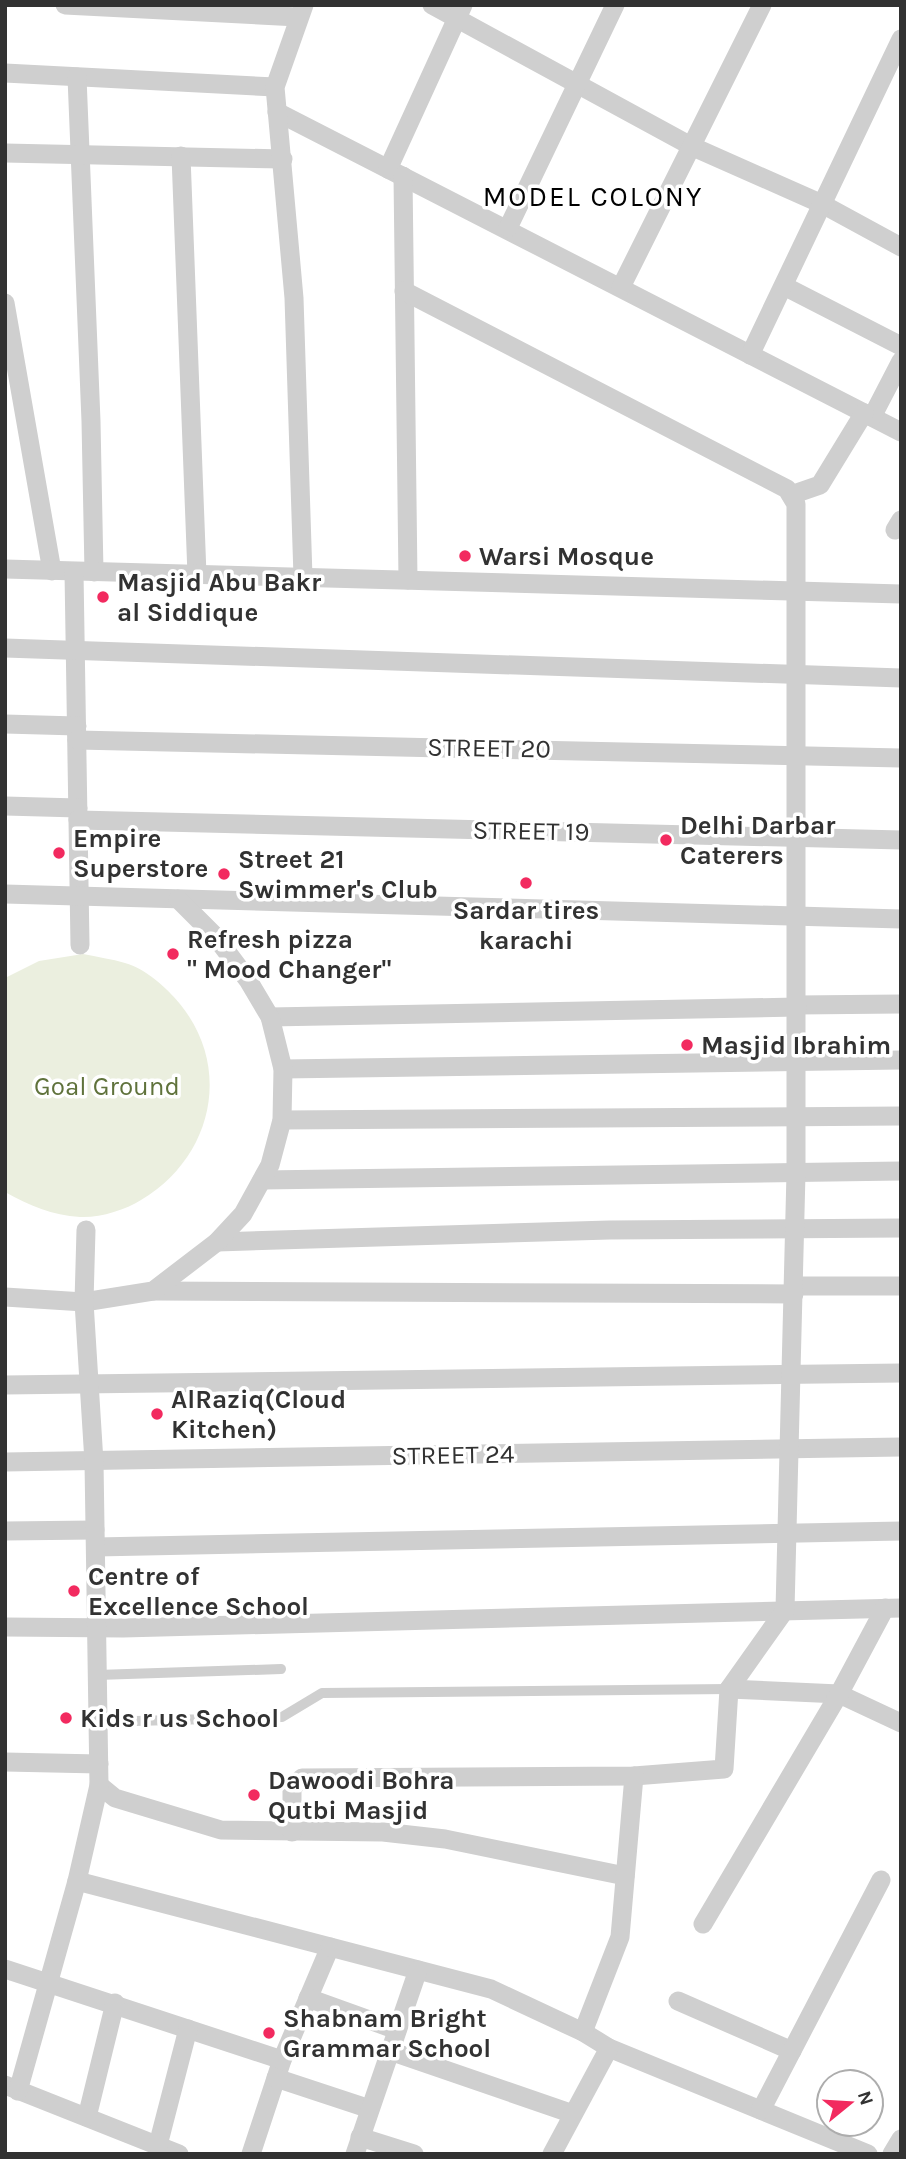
<svg xmlns="http://www.w3.org/2000/svg" width="906" height="2159" font-family="Karla,sans-serif">
<style>
.green{fill:#ebefdf}
.lines{fill:none;stroke-linecap:round;stroke-linejoin:round}
.lane{stroke:#cfcfcf;stroke-width:10}
.street{stroke:#cfcfcf;stroke-width:19}
.poi-dot{fill:#f22a5f;stroke:#fff;stroke-width:2.5}
.labels{text-anchor:middle;dominant-baseline:central;stroke-width:7;stroke-linejoin:round;paint-order:stroke}
.poi-label{font-size:26px;font-weight:bold;fill:#323232;stroke:#fff;text-anchor:start}
.street-label{font-size:26px;fill:#323232;stroke:#fff}
.park-label{font-size:26px;fill:#5f723b;stroke:#fff}
.neighbourhood-label{font-size:28px;letter-spacing:2px;fill:#000;stroke:#fff}
</style>
<rect width="100%" height="100%" fill="#fff"/>
<path class="green" d="M83,954C97,957 112,959 125,963C146,969 166,987 180,1004C233,1069 212,1158 141,1200C125,1210 100,1218 80,1217C52,1215 30,1206 5,1192V978L39,961Z"/>
<g class="lines">
<g class="lane">
<polyline points="97,1675 281,1669"/>
<polyline points="98,1722 282,1717 322,1693 729,1689"/>
</g>
<g class="street">
<polyline points="65,5 298,17"/>
<polyline points="432,5 691,146 822,204 901,247"/>
<polyline points="5,73 275,87"/>
<polyline points="77,77 91,421 94,572"/>
<polyline points="277,112 901,432"/>
<polyline points="5,153 283,159"/>
<polyline points="181,156 197,575"/>
<polyline points="388,169 463,5"/>
<polyline points="403,176 408,580"/>
<polyline points="508,228 615,5"/>
<polyline points="784,286 901,346"/>
<polyline points="621,287 762,5"/>
<polyline points="5,303 52,571"/>
<polyline points="750,355 901,39"/>
<polyline points="872,417 901,361"/>
<polyline points="791,495 820,485 864,413"/>
<polyline points="895,530 901,520"/>
<polyline points="5,569 901,594"/>
<polyline points="74,572 80,945"/>
<polyline points="303,577 294,298 275,87 304,5"/>
<polyline points="5,648 901,678"/>
<polyline points="5,724 77,726"/>
<polyline points="77,740 901,758"/>
<polyline points="5,806 78,808"/>
<polyline points="78,820 901,840"/>
<polyline points="5,894 901,919"/>
<polyline points="797,1005 901,1004"/>
<polyline points="270,1017 797,1007"/>
<polyline points="283,1069 901,1060"/>
<polyline points="282,1120 901,1116"/>
<polyline points="262,1180 901,1171"/>
<polyline points="217,1242 609,1230 901,1228"/>
<polyline points="794,1286 901,1286"/>
<polyline points="153,1291 794,1294"/>
<polyline points="5,1297 84,1302 153,1291 217,1242 243,1214 270,1165 282,1120 283,1069 270,1017 248,980 215,936 178,899"/>
<polyline points="5,1385 901,1373"/>
<polyline points="5,1462 901,1447"/>
<polyline points="5,1531 95,1530"/>
<polyline points="96,1547 901,1531"/>
<polyline points="5,1627 123,1628 901,1608"/>
<polyline points="729,1689 839,1694 901,1723"/>
<polyline points="5,1762 99,1764"/>
<polyline points="99,1785 115,1798 221,1830 383,1832 445,1839 625,1876"/>
<polyline points="292,1832 292,1788 302,1778 634,1776 724,1769 729,1689 785,1610 796,1173 796,504 787,489 404,291"/>
<polyline points="77,1881 330,1947 282,2060 251,2154"/>
<polyline points="703,1924 839,1694 885,1608"/>
<polyline points="330,1947 491,1989 583,2032 609,2048 868,2154"/>
<polyline points="5,1969 282,2060"/>
<polyline points="308,1998 397,2030"/>
<polyline points="678,2001 792,2051"/>
<polyline points="583,2032 620,1937 634,1776"/>
<polyline points="390,2051 573,2114"/>
<polyline points="276,2078 370,2109"/>
<polyline points="5,2085 179,2154"/>
<polyline points="18,2091 77,1881 99,1785 94,1462 84,1302 86,1230"/>
<polyline points="761,2110 881,1880"/>
<polyline points="87,2117 115,2003"/>
<polyline points="360,2137 414,2154"/>
<polyline points="158,2145 188,2029"/>
<polyline points="355,2154 418,1970"/>
<polyline points="552,2154 609,2048"/>
<polyline points="892,2154 901,2139"/>
</g>
</g>
<g class="poi-dot">
<circle cx="465" cy="556" r="7"/>
<circle cx="103" cy="597" r="7"/>
<circle cx="666" cy="840" r="7"/>
<circle cx="59" cy="853" r="7"/>
<circle cx="224" cy="874" r="7"/>
<circle cx="526" cy="883" r="7"/>
<circle cx="173" cy="954" r="7"/>
<circle cx="687" cy="1045" r="7"/>
<circle cx="157" cy="1414" r="7"/>
<circle cx="74" cy="1591" r="7"/>
<circle cx="66" cy="1718" r="7"/>
<circle cx="254" cy="1795" r="7"/>
<circle cx="269" cy="2033" r="7"/>
</g>
<g class="labels">
<g class="poi-label">
<text x="479" y="556">Warsi Mosque</text>
<text x="117" y="582">Masjid Abu Bakr<tspan x="117" dy="30">al Siddique</tspan></text>
<text x="680" y="825">Delhi Darbar<tspan x="680" dy="30">Caterers</tspan></text>
<text x="73" y="838">Empire<tspan x="73" dy="30">Superstore</tspan></text>
<text x="238" y="859">Street 21<tspan x="238" dy="30">Swimmer's Club</tspan></text>
<text x="526" y="910" text-anchor="middle">Sardar tires<tspan x="526" dy="30">karachi</tspan></text>
<text x="187" y="939">Refresh pizza<tspan x="187" dy="30">" Mood Changer"</tspan></text>
<text x="701" y="1045">Masjid Ibrahim</text>
<text x="171" y="1399">AlRaziq(Cloud<tspan x="171" dy="30">Kitchen)</tspan></text>
<text x="88" y="1576">Centre of<tspan x="88" dy="30">Excellence School</tspan></text>
<text x="80" y="1718">Kids r us School</text>
<text x="268" y="1780">Dawoodi Bohra<tspan x="268" dy="30">Qutbi Masjid</tspan></text>
<text x="283" y="2018">Shabnam Bright<tspan x="283" dy="30">Grammar School</tspan></text>
</g>
<g class="street-label">
<text transform="translate(489 748) rotate(1)">STREET 20</text>
<text transform="translate(531 831) rotate(1)">STREET 19</text>
<text transform="translate(453 1455) rotate(-1)">STREET 24</text>
</g>
<g class="park-label">
<text x="107" y="1086">Goal Ground</text>
</g>
<g class="neighbourhood-label">
<text x="593" y="196">MODEL COLONY</text>
</g>
</g>
<rect width="906" height="2159" fill="none" stroke="#323232" stroke-width="14"/>
<g transform="translate(850 2103) rotate(72)"><circle r="33" fill="#ffffff" stroke="#adadad" stroke-width="2"/>
<path d="M0-5L12 26L0 18L-12 26Z" fill="#f22a5f"/>
<text y="-10" font-size="19" font-weight="bold" text-anchor="middle" fill="#323232">N</text>
</g>
</svg>
